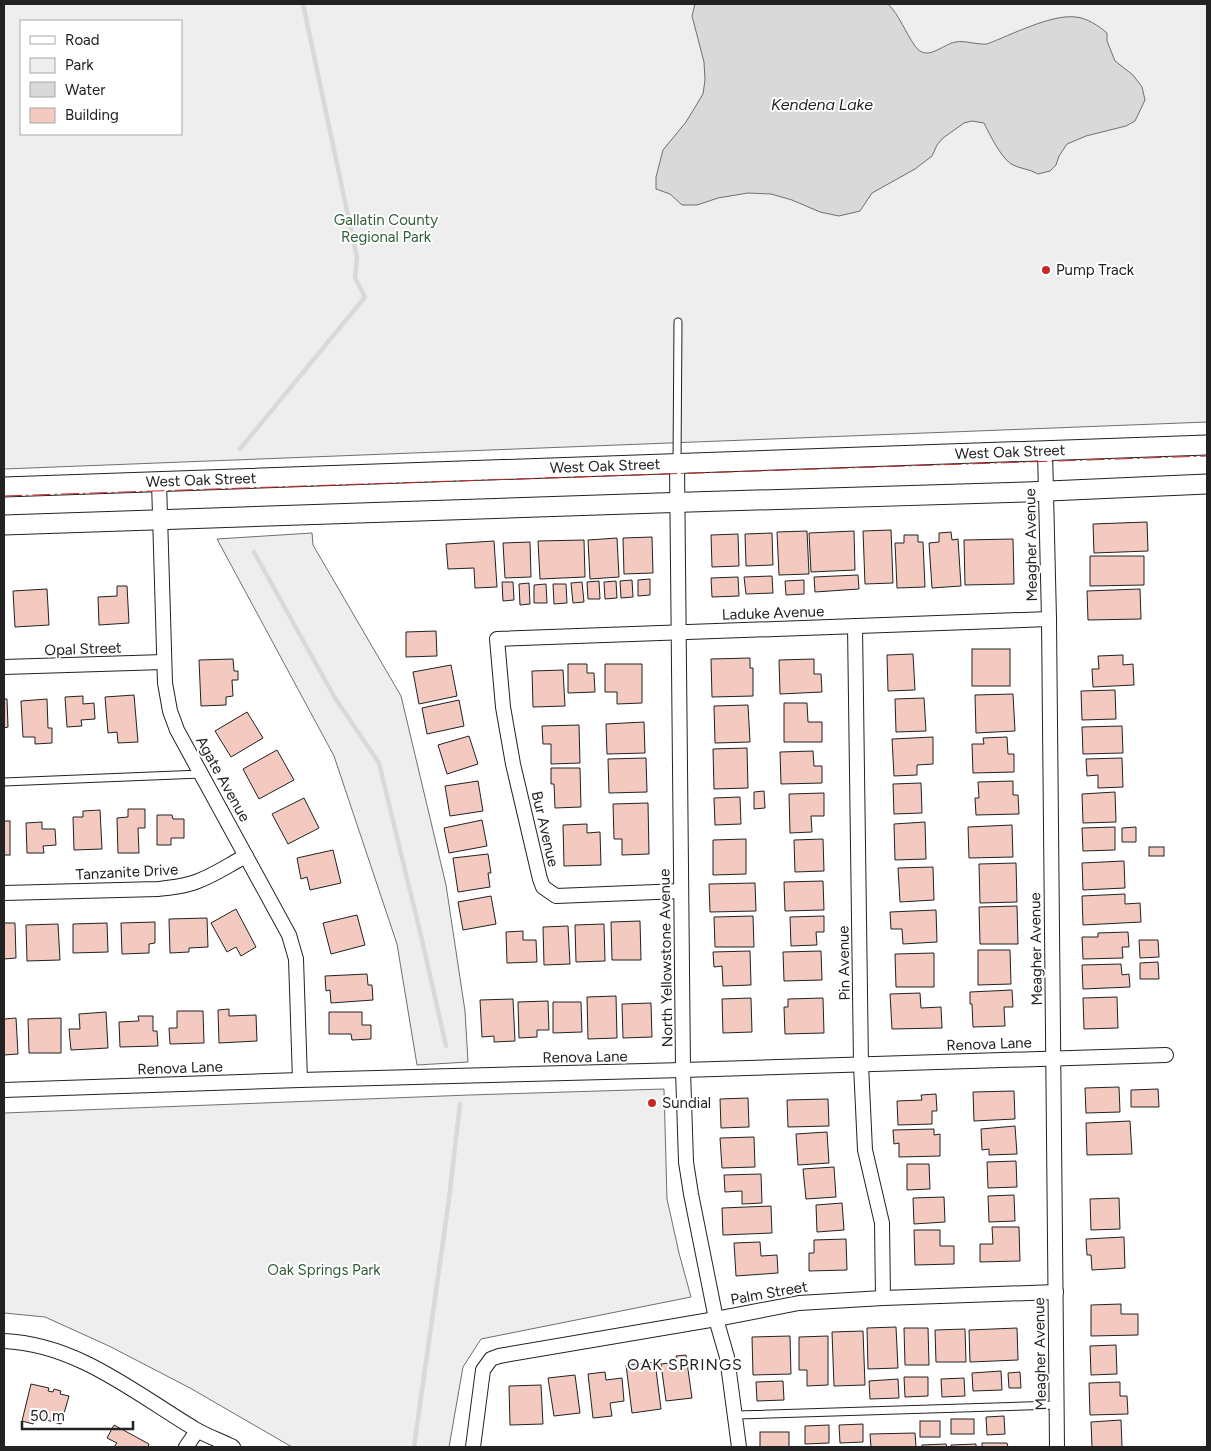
<svg xmlns="http://www.w3.org/2000/svg" width="1211" height="1451" font-family="Figtree,sans-serif">
<style>
.green{fill:#eee;stroke:#6f6f6f;fill-rule:evenodd}
.water{fill:#d9d9d9;stroke:#6f6f6f}
.lines{fill:none;stroke-linecap:round;stroke-linejoin:round}
.stream{stroke:#d9d9d9;stroke-width:4.5}
.building{fill:#f3c9c0;stroke:#222}
.service-casing{stroke:#222;stroke-width:9}
.minor-casing{stroke:#222;stroke-width:16}
.secondary-casing{stroke:#222;stroke-width:21}
.service{stroke:#fff;stroke-width:7}
.minor{stroke:#fff;stroke-width:14}
.secondary{stroke:#fff;stroke-width:19}
.power{stroke:#c62828;stroke-width:1;stroke-dasharray:18 4 2.5 4;stroke-linecap:butt}
.poi-dot{fill:#c62828;stroke:#fff;stroke-width:2}
.labels{text-anchor:middle;dominant-baseline:central;stroke-width:4;stroke-linejoin:round;paint-order:stroke}
.park-label{font-size:15px;fill:#2f5e38;stroke:#fff}
.poi-label{font-size:15px;fill:#222;stroke:#fff;text-anchor:start}
.street-label{font-size:15px;fill:#222;stroke:#fff}
.water-label{font-size:16px;font-style:italic;fill:#222;stroke:#fff}
.neighbourhood-label{font-size:16px;letter-spacing:1px;fill:#222;stroke:#fff}
</style>
<rect width="100%" height="100%" fill="#fff"/>
<g class="green">
<path d="M4,4H1207V422L4,469ZM21,21H181V134H21Z"/>
<polygon points="312,533 313,545 401,696 446,885 465,1011 468,1062 417,1065 397,944 334,756 217,539"/>
<polygon points="664,1089 667,1199 679,1253 691,1297 481,1339 463,1367 449,1447 292,1447 190,1388 109,1346 45,1317 4,1313 4,1113 469,1095"/>
</g>
<path class="water" d="M695,4H888C900,16 905,32 915,46C927,63 942,44 956,42C964,40 977,45 987,44C1011,35 1051,14 1076,17C1087,18 1099,26 1107,33V41L1115,61L1133,75L1142,87L1145,100L1135,121L1126,126L1086,136L1067,144L1059,156L1056,165L1050,171L1038,174C1030,169 1020,169 1011,164C1000,156 990,135 984,123L972,121L964,123L943,138L937,145L932,156L915,169L872,193L860,211L839,216L820,212L792,200L771,194L748,193L718,198L697,205H682L670,194L656,189V177L663,150L686,122L703,94L705,80L704,62L692,16Z"/>
<g class="lines">
<g class="stream">
<polyline points="240,449 365,297 355,278 357,258 303,4"/>
<polyline points="254,552 335,698 379,763 422,940 446,1046"/>
<polyline points="414,1447 449,1199 460,1104"/>
</g>
</g>
<g class="building">
<polygon points="1147,522 1148,551 1094,553 1093,524"/>
<polygon points="891,530 893,583 865,584 863,531"/>
<polygon points="807,531 809,574 779,575 777,532"/>
<polygon points="854,531 855,570 811,572 809,533"/>
<polygon points="951,532 952,540 958,539 961,586 932,588 929,543 939,542 939,533"/>
<polygon points="772,533 773,565 746,566 745,534"/>
<polygon points="738,534 739,566 712,567 711,535"/>
<polygon points="904,535 918,535 918,542 923,542 925,587 897,588 895,543 904,543"/>
<polygon points="652,537 653,573 624,574 623,538"/>
<polygon points="617,538 619,577 590,579 588,540"/>
<polygon points="1013,539 1014,584 965,585 964,540"/>
<polygon points="584,540 585,577 540,579 538,541"/>
<polygon points="494,541 497,587 475,588 474,568 448,569 446,544"/>
<polygon points="530,542 531,577 505,578 503,543"/>
<polygon points="1090,556 1144,556 1144,585 1090,586"/>
<polygon points="858,575 859,589 815,592 814,577"/>
<polygon points="772,576 773,593 746,594 744,577"/>
<polygon points="738,577 739,596 712,597 711,578"/>
<polygon points="650,579 650,595 638,596 638,580"/>
<polygon points="632,580 633,597 621,598 620,581"/>
<polygon points="804,580 804,594 786,595 785,581"/>
<polygon points="599,581 600,599 588,599 587,582"/>
<polygon points="616,581 617,598 605,599 604,582"/>
<polygon points="502,582 513,582 514,600 503,601"/>
<polygon points="582,582 584,602 573,603 571,583"/>
<polygon points="529,583 530,604 520,605 519,584"/>
<polygon points="546,584 547,603 534,603 534,585"/>
<polygon points="553,584 566,584 567,603 554,604"/>
<polygon points="117,586 127,586 129,623 99,625 98,597 117,596"/>
<polygon points="47,589 49,625 15,627 13,591"/>
<polygon points="1140,589 1141,619 1088,620 1087,591"/>
<polygon points="436,631 437,656 406,657 406,632"/>
<rect x="972" y="649" width="38" height="37"/>
<polygon points="913,654 915,690 888,691 887,655"/>
<polygon points="1123,655 1123,665 1133,664 1134,685 1093,687 1092,669 1099,669 1098,656"/>
<polygon points="750,658 750,668 753,668 753,696 712,697 711,659"/>
<polygon points="233,659 234,671 238,671 238,680 232,680 233,696 226,697 226,705 201,706 199,660"/>
<polygon points="814,659 814,674 821,674 822,692 780,694 779,660"/>
<polygon points="568,664 587,664 587,673 594,673 595,692 568,693"/>
<polygon points="605,664 642,664 642,703 617,704 617,692 605,692"/>
<polygon points="451,665 457,696 419,704 413,672"/>
<polygon points="563,670 565,706 533,707 532,671"/>
<polygon points="1115,690 1116,719 1082,720 1081,691"/>
<polygon points="1013,694 1015,731 976,733 975,695"/>
<polygon points="134,695 138,742 118,743 117,732 108,733 105,697"/>
<polygon points="83,696 83,704 94,703 95,719 81,720 82,726 67,727 65,697"/>
<polygon points="924,698 926,731 896,732 895,699"/>
<polygon points="4,699 7,699 8,727 4,728"/>
<polygon points="47,699 48,728 52,728 52,743 35,744 35,737 23,737 21,701"/>
<polygon points="459,700 464,726 427,734 422,708"/>
<polygon points="784,703 807,703 808,722 822,722 822,742 784,742"/>
<polygon points="748,705 750,742 715,743 714,706"/>
<polygon points="247,712 263,738 231,757 215,731"/>
<polygon points="644,722 645,753 607,754 606,724"/>
<polygon points="579,725 580,763 551,764 551,744 543,744 542,726"/>
<polygon points="1122,726 1123,753 1083,754 1082,727"/>
<polygon points="469,736 478,764 447,774 438,745"/>
<polygon points="933,737 933,764 917,765 917,775 894,776 892,739"/>
<polygon points="1007,737 1008,754 1014,754 1014,772 973,773 972,744 984,744 983,738"/>
<polygon points="747,748 748,788 714,789 713,749"/>
<polygon points="277,750 294,780 259,799 243,769"/>
<polygon points="813,751 814,766 822,766 822,783 781,784 780,752"/>
<polygon points="646,758 647,792 609,793 608,759"/>
<polygon points="1122,758 1123,787 1098,788 1098,775 1087,776 1086,759"/>
<polygon points="551,768 580,768 581,807 555,808 554,784 551,784"/>
<polygon points="478,781 483,811 450,816 445,786"/>
<polygon points="1013,781 1013,795 1018,795 1019,814 976,815 975,798 979,798 978,782"/>
<polygon points="921,783 922,813 894,814 893,784"/>
<polygon points="764,791 765,808 754,809 754,792"/>
<polygon points="1115,792 1116,822 1083,823 1082,794"/>
<polygon points="824,793 824,816 811,816 812,832 790,833 789,794"/>
<polygon points="740,797 741,824 715,825 714,798"/>
<polygon points="304,798 319,828 288,844 272,814"/>
<polygon points="648,803 649,854 622,855 622,839 614,839 613,804"/>
<polygon points="128,809 145,809 145,828 138,828 139,853 118,853 117,818 128,817"/>
<polygon points="100,810 102,849 74,850 73,817 83,817 83,811"/>
<polygon points="157,815 172,815 173,819 184,819 184,838 171,838 171,845 157,845"/>
<polygon points="482,820 487,846 449,853 444,828"/>
<rect x="4" y="821" width="6" height="34"/>
<polygon points="42,822 42,829 55,829 56,845 43,846 44,853 27,853 26,823"/>
<polygon points="925,822 926,859 895,860 894,824"/>
<polygon points="587,824 587,833 600,832 601,865 564,866 563,825"/>
<polygon points="1012,825 1013,857 969,858 968,827"/>
<polygon points="1115,827 1115,850 1083,851 1082,828"/>
<polygon points="1136,827 1136,842 1122,842 1122,828"/>
<polygon points="746,839 746,874 713,875 713,840"/>
<polygon points="823,839 824,871 795,872 794,840"/>
<rect x="1149" y="847" width="15" height="9"/>
<polygon points="333,850 341,883 310,890 307,877 301,879 297,858"/>
<polygon points="488,854 491,873 488,873 490,887 458,892 453,858"/>
<polygon points="1124,861 1125,888 1083,890 1082,863"/>
<polygon points="1016,863 1017,902 980,903 979,864"/>
<polygon points="933,867 934,900 900,902 898,868"/>
<polygon points="823,881 824,910 785,911 784,882"/>
<polygon points="755,883 756,911 710,912 709,884"/>
<polygon points="1125,894 1125,904 1140,903 1141,922 1083,925 1082,896"/>
<polygon points="491,896 496,924 463,930 458,902"/>
<polygon points="1017,906 1018,944 980,944 979,907"/>
<polygon points="236,909 256,947 241,956 236,947 227,952 211,923"/>
<polygon points="936,910 937,942 903,944 902,929 891,929 890,912"/>
<polygon points="357,915 365,945 331,954 323,923"/>
<polygon points="753,916 754,947 715,947 714,917"/>
<polygon points="824,916 824,932 816,932 817,945 791,946 790,917"/>
<polygon points="207,918 208,947 189,948 189,952 170,953 169,919"/>
<polygon points="640,921 641,960 612,960 611,922"/>
<polygon points="155,922 155,943 149,944 149,953 122,954 121,923"/>
<polygon points="4,923 15,923 16,958 4,959"/>
<polygon points="107,923 108,952 73,953 73,924"/>
<polygon points="58,924 60,960 27,961 26,925"/>
<polygon points="604,924 605,961 576,962 575,925"/>
<polygon points="568,926 570,964 544,965 543,927"/>
<polygon points="523,931 523,940 536,940 537,962 507,963 506,932"/>
<polygon points="1128,932 1129,947 1122,947 1123,958 1083,959 1082,937 1098,937 1098,933"/>
<polygon points="1139,940 1158,940 1159,957 1140,958"/>
<polygon points="978,950 1010,950 1011,984 978,985"/>
<polygon points="750,951 751,985 723,986 722,966 714,967 713,952"/>
<polygon points="821,951 822,980 784,981 783,952"/>
<polygon points="934,953 934,987 896,987 895,954"/>
<polygon points="1158,962 1159,979 1140,979 1140,963"/>
<polygon points="1121,964 1122,975 1129,974 1130,987 1083,989 1082,965"/>
<polygon points="367,974 368,985 372,985 373,1000 331,1003 330,990 326,991 325,976"/>
<polygon points="1012,990 1013,1007 1004,1007 1005,1026 973,1027 972,1004 970,1004 970,992"/>
<polygon points="920,993 921,1008 941,1007 942,1028 892,1029 890,994"/>
<polygon points="616,996 617,1038 588,1039 587,997"/>
<polygon points="1117,997 1118,1028 1084,1029 1083,998"/>
<polygon points="751,998 752,1032 723,1033 722,999"/>
<polygon points="823,998 824,1033 785,1034 784,1007 788,1007 788,999"/>
<polygon points="513,999 515,1041 494,1042 494,1036 482,1037 480,1000"/>
<polygon points="548,1001 549,1030 537,1030 537,1037 519,1038 518,1002"/>
<polygon points="553,1002 581,1002 582,1032 553,1033"/>
<polygon points="651,1003 652,1037 623,1038 622,1004"/>
<polygon points="229,1009 229,1016 256,1015 257,1041 219,1043 218,1010"/>
<polygon points="177,1011 203,1011 204,1043 170,1044 169,1028 177,1028"/>
<polygon points="106,1012 108,1048 71,1050 69,1029 80,1029 79,1014"/>
<polygon points="329,1012 362,1012 362,1025 371,1025 371,1039 352,1040 351,1034 329,1034"/>
<polygon points="138,1016 153,1016 153,1031 157,1031 158,1046 120,1047 119,1022 139,1021"/>
<polygon points="16,1018 18,1054 4,1055 4,1019"/>
<polygon points="61,1018 61,1053 29,1053 28,1019"/>
<polygon points="1119,1087 1120,1112 1086,1113 1085,1088"/>
<polygon points="1158,1089 1159,1107 1131,1107 1131,1090"/>
<polygon points="1014,1091 1015,1119 974,1121 973,1092"/>
<polygon points="936,1094 937,1111 932,1111 932,1124 898,1125 897,1101 922,1100 921,1095"/>
<polygon points="748,1098 749,1127 721,1128 720,1099"/>
<polygon points="828,1099 829,1126 788,1127 787,1100"/>
<polygon points="1130,1121 1132,1154 1087,1155 1086,1123"/>
<polygon points="1015,1126 1017,1154 989,1155 989,1149 982,1150 981,1129"/>
<polygon points="934,1129 934,1135 940,1134 940,1156 899,1157 899,1143 894,1144 893,1130"/>
<polygon points="827,1132 829,1163 798,1165 796,1134"/>
<polygon points="754,1137 755,1167 722,1168 720,1138"/>
<polygon points="1016,1161 1017,1187 988,1188 987,1162"/>
<polygon points="907,1164 929,1164 930,1189 907,1190"/>
<polygon points="834,1167 836,1197 806,1199 803,1169"/>
<polygon points="761,1174 762,1203 742,1204 742,1191 725,1192 724,1175"/>
<polygon points="1014,1195 1015,1221 989,1222 988,1196"/>
<polygon points="944,1197 945,1222 914,1224 913,1198"/>
<polygon points="1119,1198 1120,1229 1091,1230 1090,1199"/>
<polygon points="842,1203 844,1230 817,1232 816,1205"/>
<polygon points="771,1206 772,1233 723,1235 722,1208"/>
<polygon points="992,1227 1019,1227 1020,1261 980,1262 980,1244 993,1244"/>
<polygon points="914,1230 940,1230 940,1246 954,1246 954,1264 915,1265"/>
<polygon points="1124,1237 1125,1268 1092,1270 1091,1255 1087,1255 1086,1239"/>
<polygon points="846,1239 847,1270 809,1271 809,1253 814,1253 814,1240"/>
<polygon points="760,1242 761,1256 777,1255 778,1273 736,1276 734,1243"/>
<polygon points="1121,1304 1121,1314 1138,1314 1138,1335 1091,1336 1091,1305"/>
<polygon points="896,1327 898,1368 868,1369 867,1328"/>
<polygon points="904,1328 928,1328 929,1365 905,1365"/>
<polygon points="1017,1328 1018,1360 970,1362 969,1330"/>
<polygon points="965,1329 966,1362 936,1362 935,1330"/>
<polygon points="863,1331 865,1385 834,1386 832,1332"/>
<polygon points="790,1336 791,1374 753,1375 752,1337"/>
<polygon points="828,1336 828,1385 807,1386 807,1370 799,1370 799,1337"/>
<polygon points="1116,1345 1117,1374 1091,1375 1090,1346"/>
<polygon points="686,1355 692,1398 666,1401 661,1364 677,1362 676,1356"/>
<polygon points="655,1362 661,1409 632,1413 626,1365"/>
<polygon points="1001,1371 1002,1390 973,1391 972,1373"/>
<polygon points="605,1372 606,1380 622,1378 624,1401 610,1403 612,1416 593,1418 588,1374"/>
<polygon points="1020,1372 1021,1388 1009,1388 1008,1373"/>
<polygon points="575,1375 580,1413 554,1416 548,1378"/>
<polygon points="904,1377 928,1377 928,1396 905,1397"/>
<polygon points="964,1378 965,1396 942,1397 941,1379"/>
<polygon points="898,1379 899,1398 870,1399 869,1381"/>
<polygon points="783,1381 784,1400 757,1401 756,1382"/>
<polygon points="1120,1382 1120,1396 1127,1396 1128,1414 1090,1415 1089,1383"/>
<polygon points="31,1384 49,1388 48,1391 53,1392 54,1389 61,1391 60,1394 69,1396 61,1424 35,1417 33,1424 22,1421"/>
<polygon points="541,1385 543,1424 510,1425 509,1386"/>
<polygon points="1004,1416 1005,1434 987,1435 986,1417"/>
<rect x="951" y="1419" width="23" height="15"/>
<polygon points="1121,1420 1122,1447 1092,1447 1091,1422"/>
<rect x="920" y="1421" width="20" height="16"/>
<polygon points="863,1424 863,1442 840,1443 839,1425"/>
<polygon points="114,1425 149,1444 148,1447 114,1447 117,1443 107,1438"/>
<polygon points="829,1425 829,1443 805,1444 805,1426"/>
<rect x="760" y="1432" width="29" height="15"/>
<polygon points="915,1433 916,1447 871,1447 870,1434"/>
<polygon points="982,1443 1007,1443 1008,1447 982,1447"/>
<polygon points="946,1444 947,1447 922,1447 922,1445"/>
<polygon points="976,1444 976,1447 951,1447 951,1445"/>
</g>
<g class="lines">
<g class="service-casing">
<g id="service">
<polyline points="677,461 678,322"/>
<polyline points="4,782 201,774"/>
<polyline points="736,1415 1057,1405"/>
</g>
</g>
<g class="minor-casing">
<g id="minor">
<polyline points="1045,451 1049,619 1057,1447"/>
<polyline points="677,464 683,1070 686,1162 691,1194 716,1319 727,1357 739,1447"/>
<polyline points="159,482 165,683 170,711 177,730 289,935 296,959 300,1080"/>
<polyline points="855,626 861,1065 865,1150 882,1223 883,1298"/>
<polyline points="4,667 164,662"/>
<polyline points="681,891 556,896 543,887 540,879 513,764 503,707 497,639 1049,619"/>
<path d="M4,893L158,889C168,888 179,887 189,884C209,879 228,865 246,856"/>
<polyline points="4,1090 300,1080 683,1070 1166,1055"/>
<path d="M4,1341C77,1344 135,1393 195,1429C207,1436 221,1441 233,1447"/>
<polyline points="186,1447 197,1431"/>
<polyline points="473,1447 483,1370 491,1359 499,1356 716,1319 799,1303 883,1298 1056,1292"/>
</g>
</g>
<g class="secondary-casing">
<g id="secondary">
<polyline points="4,487 1207,445"/>
<polyline points="4,525 658,503 1026,492 1207,484"/>
</g>
</g>
<use href="#service" class="service"/>
<use href="#minor" class="minor"/>
<use href="#secondary" class="secondary"/>
<polyline class="power" points="4,496 1207,456"/>
</g>
<g class="poi-dot">
<circle cx="1046" cy="270" r="5"/>
<circle cx="652" cy="1103" r="5"/>
</g>
<g class="labels">
<g class="park-label">
<text x="386" y="220">Gallatin County<tspan x="386" dy="17">Regional Park</tspan></text>
<text x="324" y="1270">Oak Springs Park</text>
</g>
<g class="poi-label">
<text x="1056" y="270">Pump Track</text>
<text x="662" y="1103">Sundial</text>
</g>
<g class="street-label">
<text transform="translate(1010 452) rotate(-2)">West Oak Street</text>
<text transform="translate(605 466) rotate(-2)">West Oak Street</text>
<text transform="translate(201 480) rotate(-2)">West Oak Street</text>
<text transform="translate(1031 545) rotate(-91)">Meagher Avenue</text>
<text transform="translate(773 613) rotate(-2)">Laduke Avenue</text>
<text transform="translate(83 649) rotate(-2)">Opal Street</text>
<text transform="translate(223 779) rotate(61)">Agate Avenue</text>
<text transform="translate(545 829) rotate(77)">Bur Avenue</text>
<text transform="translate(127 872) rotate(-3)">Tanzanite Drive</text>
<text transform="translate(1036 949) rotate(-91)">Meagher Avenue</text>
<text transform="translate(666 958) rotate(-91)">North Yellowstone Avenue</text>
<text transform="translate(844 963) rotate(-91)">Pin Avenue</text>
<text transform="translate(989 1044) rotate(-2)">Renova Lane</text>
<text transform="translate(585 1057) rotate(-1)">Renova Lane</text>
<text transform="translate(180 1068) rotate(-2)">Renova Lane</text>
<text transform="translate(769 1293) rotate(-10)">Palm Street</text>
<text transform="translate(1040 1354) rotate(-91)">Meagher Avenue</text>
</g>
<g class="water-label">
<text x="822" y="104">Kendena Lake</text>
</g>
<g class="neighbourhood-label">
<text x="685" y="1364">OAK SPRINGS</text>
</g>
</g>
<rect width="1211" height="1451" fill="none" stroke="#222222" stroke-width="10"/>
<rect x="20" y="20" width="162" height="115" fill="#ffffff" stroke="#a7a7a7"/>
<rect x="30" y="36" width="25" height="8" fill="#ffffff" stroke="#a7a7a7"/>
<text x="65" y="45" font-size="15" fill="#222222">Road</text>
<rect x="30" y="58" width="25" height="15" fill="#eeeeee" stroke="#a7a7a7"/>
<text x="65" y="70" font-size="15" fill="#222222">Park</text>
<rect x="30" y="82" width="25" height="15" fill="#d9d9d9" stroke="#a7a7a7"/>
<text x="65" y="95" font-size="15" fill="#222222">Water</text>
<rect x="30" y="108" width="25" height="15" fill="#f3c9c0" stroke="#a7a7a7"/>
<text x="65" y="120" font-size="15" fill="#222222">Building</text>
<path d="M22 1421v8h111v-8" fill="none" stroke="#222222" stroke-width="2.5"/>
<text x="30" y="1421" font-size="15" fill="#222222" stroke="#ffffff" stroke-width="4" paint-order="stroke">50 m</text>
</svg>
